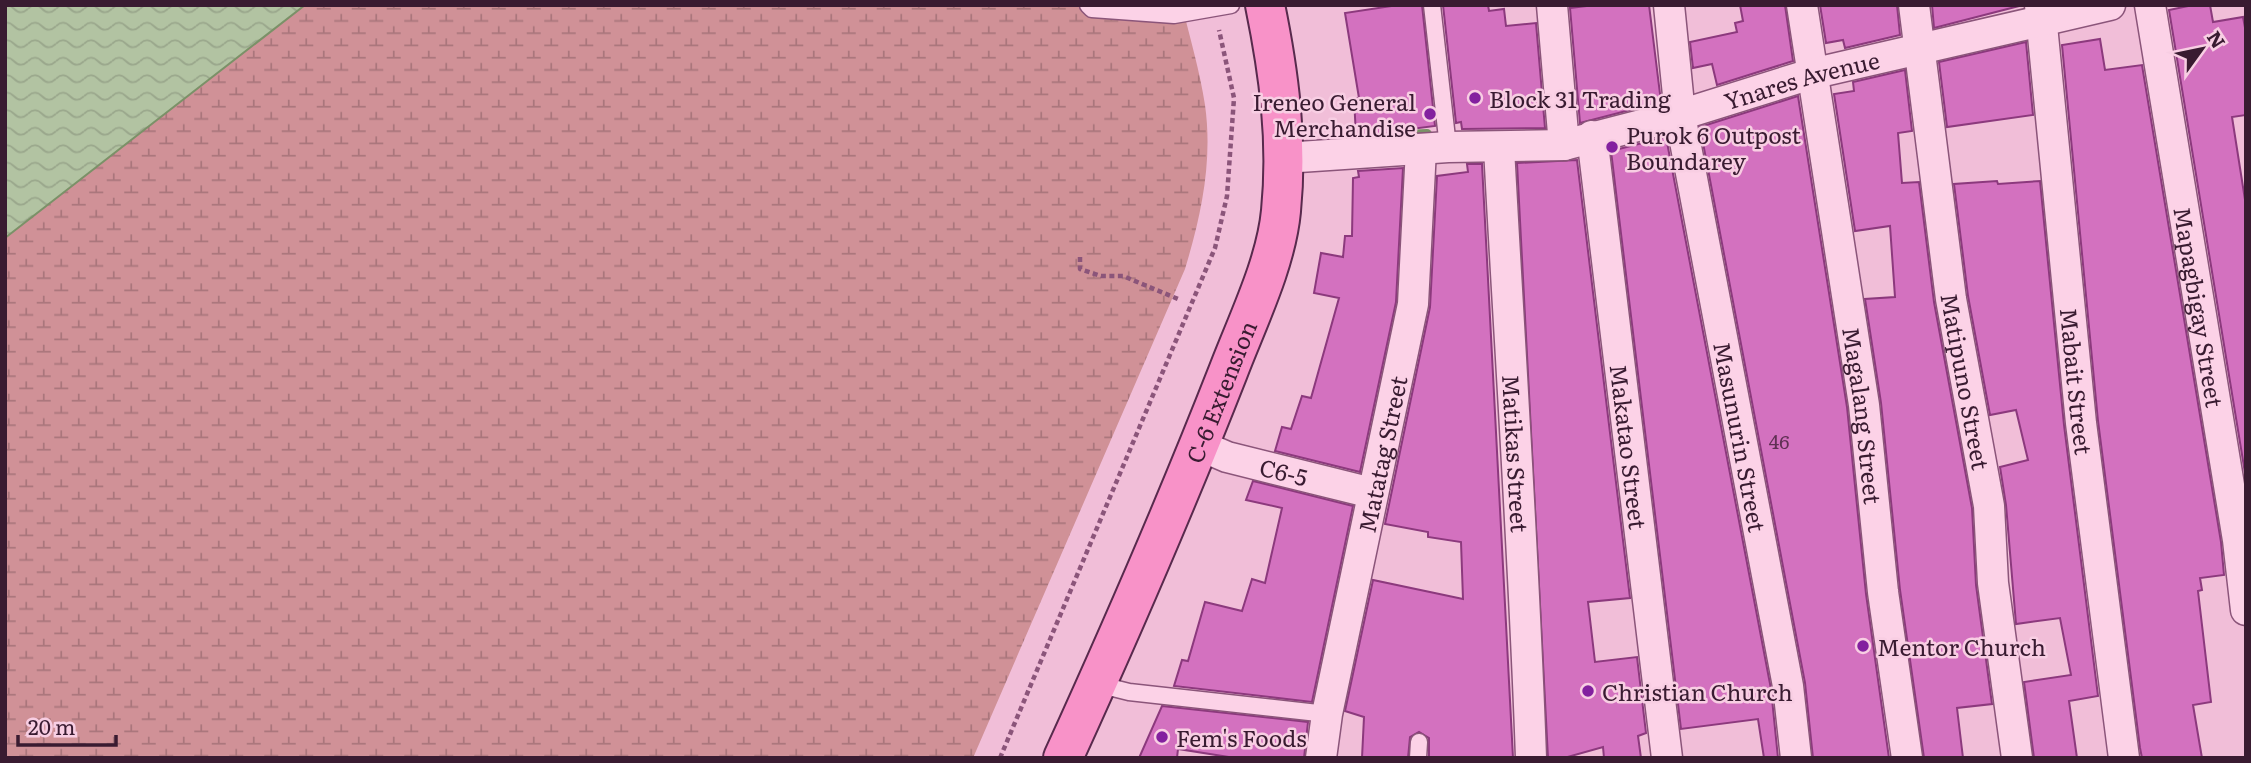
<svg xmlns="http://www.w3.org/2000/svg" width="2251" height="763" font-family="Literata,serif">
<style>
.wetland{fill:url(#wetland-marsh)}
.water{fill:url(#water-waves);stroke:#7b9168;stroke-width:2}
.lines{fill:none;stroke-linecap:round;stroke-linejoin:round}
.stream{stroke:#7b9168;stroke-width:10}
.building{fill:#d371bf;stroke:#8c397d;stroke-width:2}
.lane-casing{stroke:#8b557a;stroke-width:19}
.street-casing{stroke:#8b557a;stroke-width:33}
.primary-casing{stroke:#582a4d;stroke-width:42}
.path{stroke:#8b557a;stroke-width:4.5;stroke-dasharray:5 3.5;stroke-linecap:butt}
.lane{stroke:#fcd2e7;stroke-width:16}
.street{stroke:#fcd2e7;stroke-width:30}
.primary{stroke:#f892c8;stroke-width:38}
.poi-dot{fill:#83209f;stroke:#f8cee3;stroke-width:2.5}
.labels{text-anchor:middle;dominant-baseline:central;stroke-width:5;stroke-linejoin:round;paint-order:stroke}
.number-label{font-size:19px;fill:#603054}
.street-label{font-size:23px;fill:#391b31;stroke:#f8cee3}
.poi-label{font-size:23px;fill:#391b31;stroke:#f8cee3;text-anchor:start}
</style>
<defs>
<pattern id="wetland-marsh" width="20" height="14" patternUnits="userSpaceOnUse" patternTransform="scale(1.75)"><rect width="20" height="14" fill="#d09197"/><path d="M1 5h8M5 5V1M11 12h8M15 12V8" fill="none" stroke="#aa767c"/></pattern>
<pattern id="water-waves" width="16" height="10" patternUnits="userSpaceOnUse" patternTransform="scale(1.75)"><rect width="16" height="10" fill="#b2c3a2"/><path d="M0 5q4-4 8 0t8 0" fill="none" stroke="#9aa78c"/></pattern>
</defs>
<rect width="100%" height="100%" fill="#f1bed8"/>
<path class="wetland" d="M305,5H1182C1190,38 1200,72 1205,105C1213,161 1201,216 1185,269L973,758H5V238Z"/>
<polygon class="water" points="5,5 305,5 5,238"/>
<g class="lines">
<polyline class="stream" points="1358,137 1427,134"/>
</g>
<g class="building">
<polygon points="1398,5 1422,5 1435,126 1403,130 1404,132 1356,136 1354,98 1359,98 1345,13"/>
<polygon points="1443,5 1488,5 1489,11 1504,9 1506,26 1536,23 1545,128 1462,129 1461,122 1456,123"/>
<polygon points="1595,5 1649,5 1661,102 1580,123 1570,8"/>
<polygon points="1740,5 1785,5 1793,61 1717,85 1712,64 1693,68 1690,42 1737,32 1735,23 1743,21"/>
<polygon points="1820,5 1897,5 1900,35 1845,48 1843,40 1826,43"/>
<polygon points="1932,5 2023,5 1934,28"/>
<polygon points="2193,5 2210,5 2213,22 2243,17 2246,33 2246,115 2232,117 2246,206 2246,479 2169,10"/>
<polygon points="2100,39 2105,70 2142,65 2221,542 2224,575 2200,578 2202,590 2198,591 2211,702 2193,705 2202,758 2142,758 2140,748 2098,421 2062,45"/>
<polygon points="2026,42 2033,115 1947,127 1939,62"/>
<polygon points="1905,70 1912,131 1898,133 1902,183 1919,182 1934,302 1972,508 1976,585 1992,704 1957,708 1963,758 1924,758 1900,590 1881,403 1865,299 1895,297 1890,226 1855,231 1834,94 1854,91 1853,82"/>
<polygon points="1798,96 1847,407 1866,594 1889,758 1813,758 1805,683 1700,127"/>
<polygon points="1666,137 1771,689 1778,758 1764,758 1758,719 1681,729 1611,151"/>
<polygon points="1577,160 1630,598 1588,602 1595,662 1637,657 1646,733 1638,736 1641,758 1604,758 1603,747 1564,758 1548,758 1517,163"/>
<polygon points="1467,164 1482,164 1513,758 1429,758 1429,738 1419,732 1410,737 1408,758 1362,758 1364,717 1345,711 1373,580 1463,599 1461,542 1428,537 1428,532 1385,524 1430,307 1437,176 1468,172"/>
<polygon points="1403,168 1396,302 1360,472 1275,451 1282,427 1291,429 1302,396 1311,398 1339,298 1314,293 1321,253 1343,257 1345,236 1352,236 1353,178 1359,177 1358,171"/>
<polygon points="1997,181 1998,184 2040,181 2064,425 2098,696 2069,701 2077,758 2034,758 2024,682 2071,675 2060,618 2016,624 2006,505 2000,467 2028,460 2016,410 1990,415 1968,296 1954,184"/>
<polygon points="1253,481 1353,506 1312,702 1174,686 1182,660 1188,661 1205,602 1242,611 1252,579 1265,583 1282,508 1246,500"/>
<polygon points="1162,706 1308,722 1304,758 1235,758 1178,749 1177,758 1139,758"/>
</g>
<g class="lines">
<g class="lane-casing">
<g id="lane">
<polyline points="1088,5 1092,9 1174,15 1231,5"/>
<polyline points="1432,5 1448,147"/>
<polyline points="1097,684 1129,692 1327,714"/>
<polyline points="1418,758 1419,742"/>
</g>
</g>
<g class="street-casing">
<g id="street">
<polyline points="1552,5 1564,145"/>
<path id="s1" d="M1669,5L1680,115L1788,686L1796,758"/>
<path id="s2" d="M1802,5L1864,405L1883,592L1907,758"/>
<path id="s3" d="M1914,5L1951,299L1989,506L1993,583L2017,758"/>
<path id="s4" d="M2040,5L2081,423L2124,758"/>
<path id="s5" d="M2150,5L2238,540L2246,610"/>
<path id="s6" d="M1592,136L1667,758"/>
<path id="s7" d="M1499,148C1510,352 1524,555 1531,758"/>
<path id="s8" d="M1284,158L1448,147L1564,145L1680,115L1811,74L2110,5"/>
<path id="s9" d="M1199,445L1227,457L1372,493"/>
<path id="s10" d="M1321,758L1327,714L1413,304L1421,149"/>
</g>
</g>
<g class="primary-casing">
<g id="primary">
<path id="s11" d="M1063,758C1121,631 1177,502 1228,372C1247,322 1276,264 1281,211C1288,141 1279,73 1265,5"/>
</g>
</g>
<g class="path">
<polyline points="1080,257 1080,269 1101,276 1123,276 1178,299"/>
<polyline points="1000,758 1215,248 1227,196 1234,98 1219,30"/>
</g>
<use href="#lane" class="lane"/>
<use href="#street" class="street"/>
<use href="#primary" class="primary"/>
</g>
<g class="poi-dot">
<circle cx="1475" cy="98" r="7"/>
<circle cx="1430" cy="114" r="7"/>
<circle cx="1612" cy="147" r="7"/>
<circle cx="1863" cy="646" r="7"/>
<circle cx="1588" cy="691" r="7"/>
<circle cx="1162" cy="737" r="7"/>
</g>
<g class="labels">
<g class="number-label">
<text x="1779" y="441">46</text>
</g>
<g class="street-label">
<text stroke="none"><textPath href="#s8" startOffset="527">Ynares Avenue</textPath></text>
<text stroke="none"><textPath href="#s5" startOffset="306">Mapagbigay Street</textPath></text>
<text stroke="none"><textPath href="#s3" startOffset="380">Matipuno Street</textPath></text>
<text stroke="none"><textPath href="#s4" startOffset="378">Mabait Street</textPath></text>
<text stroke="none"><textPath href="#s11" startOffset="399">C-6 Extension</textPath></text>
<text stroke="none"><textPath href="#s2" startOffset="415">Magalang Street</textPath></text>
<text stroke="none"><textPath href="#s1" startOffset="438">Masunurin Street</textPath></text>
<text stroke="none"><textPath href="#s6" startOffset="313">Makatao Street</textPath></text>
<text stroke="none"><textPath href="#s7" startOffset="306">Matikas Street</textPath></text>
<text stroke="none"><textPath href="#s10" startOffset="310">Matatag Street</textPath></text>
<text stroke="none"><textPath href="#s9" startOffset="89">C6-5</textPath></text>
</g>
<g class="poi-label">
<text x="1489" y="98">Block 31 Trading</text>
<text x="1416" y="101" text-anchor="end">Ireneo General<tspan x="1416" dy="26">Merchandise</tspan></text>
<text x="1626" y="134">Purok 6 Outpost<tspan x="1626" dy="26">Boundarey</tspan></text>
<text x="1877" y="646">Mentor Church</text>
<text x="1602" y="691">Christian Church</text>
<text x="1176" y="737">Fem's Foods</text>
</g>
</g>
<rect width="2251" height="763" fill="none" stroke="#391b31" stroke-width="14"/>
<g transform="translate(2202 49) rotate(57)" stroke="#f8cee3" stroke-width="5" paint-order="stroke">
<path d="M0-5L12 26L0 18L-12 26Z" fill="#391b31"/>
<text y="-10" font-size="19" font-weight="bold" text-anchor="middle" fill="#391b31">N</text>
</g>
<path d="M18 735v10h98v-10" fill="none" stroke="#391b31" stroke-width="3.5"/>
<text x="28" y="735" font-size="21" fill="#391b31" stroke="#f8cee3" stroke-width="5" paint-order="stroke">20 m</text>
</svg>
